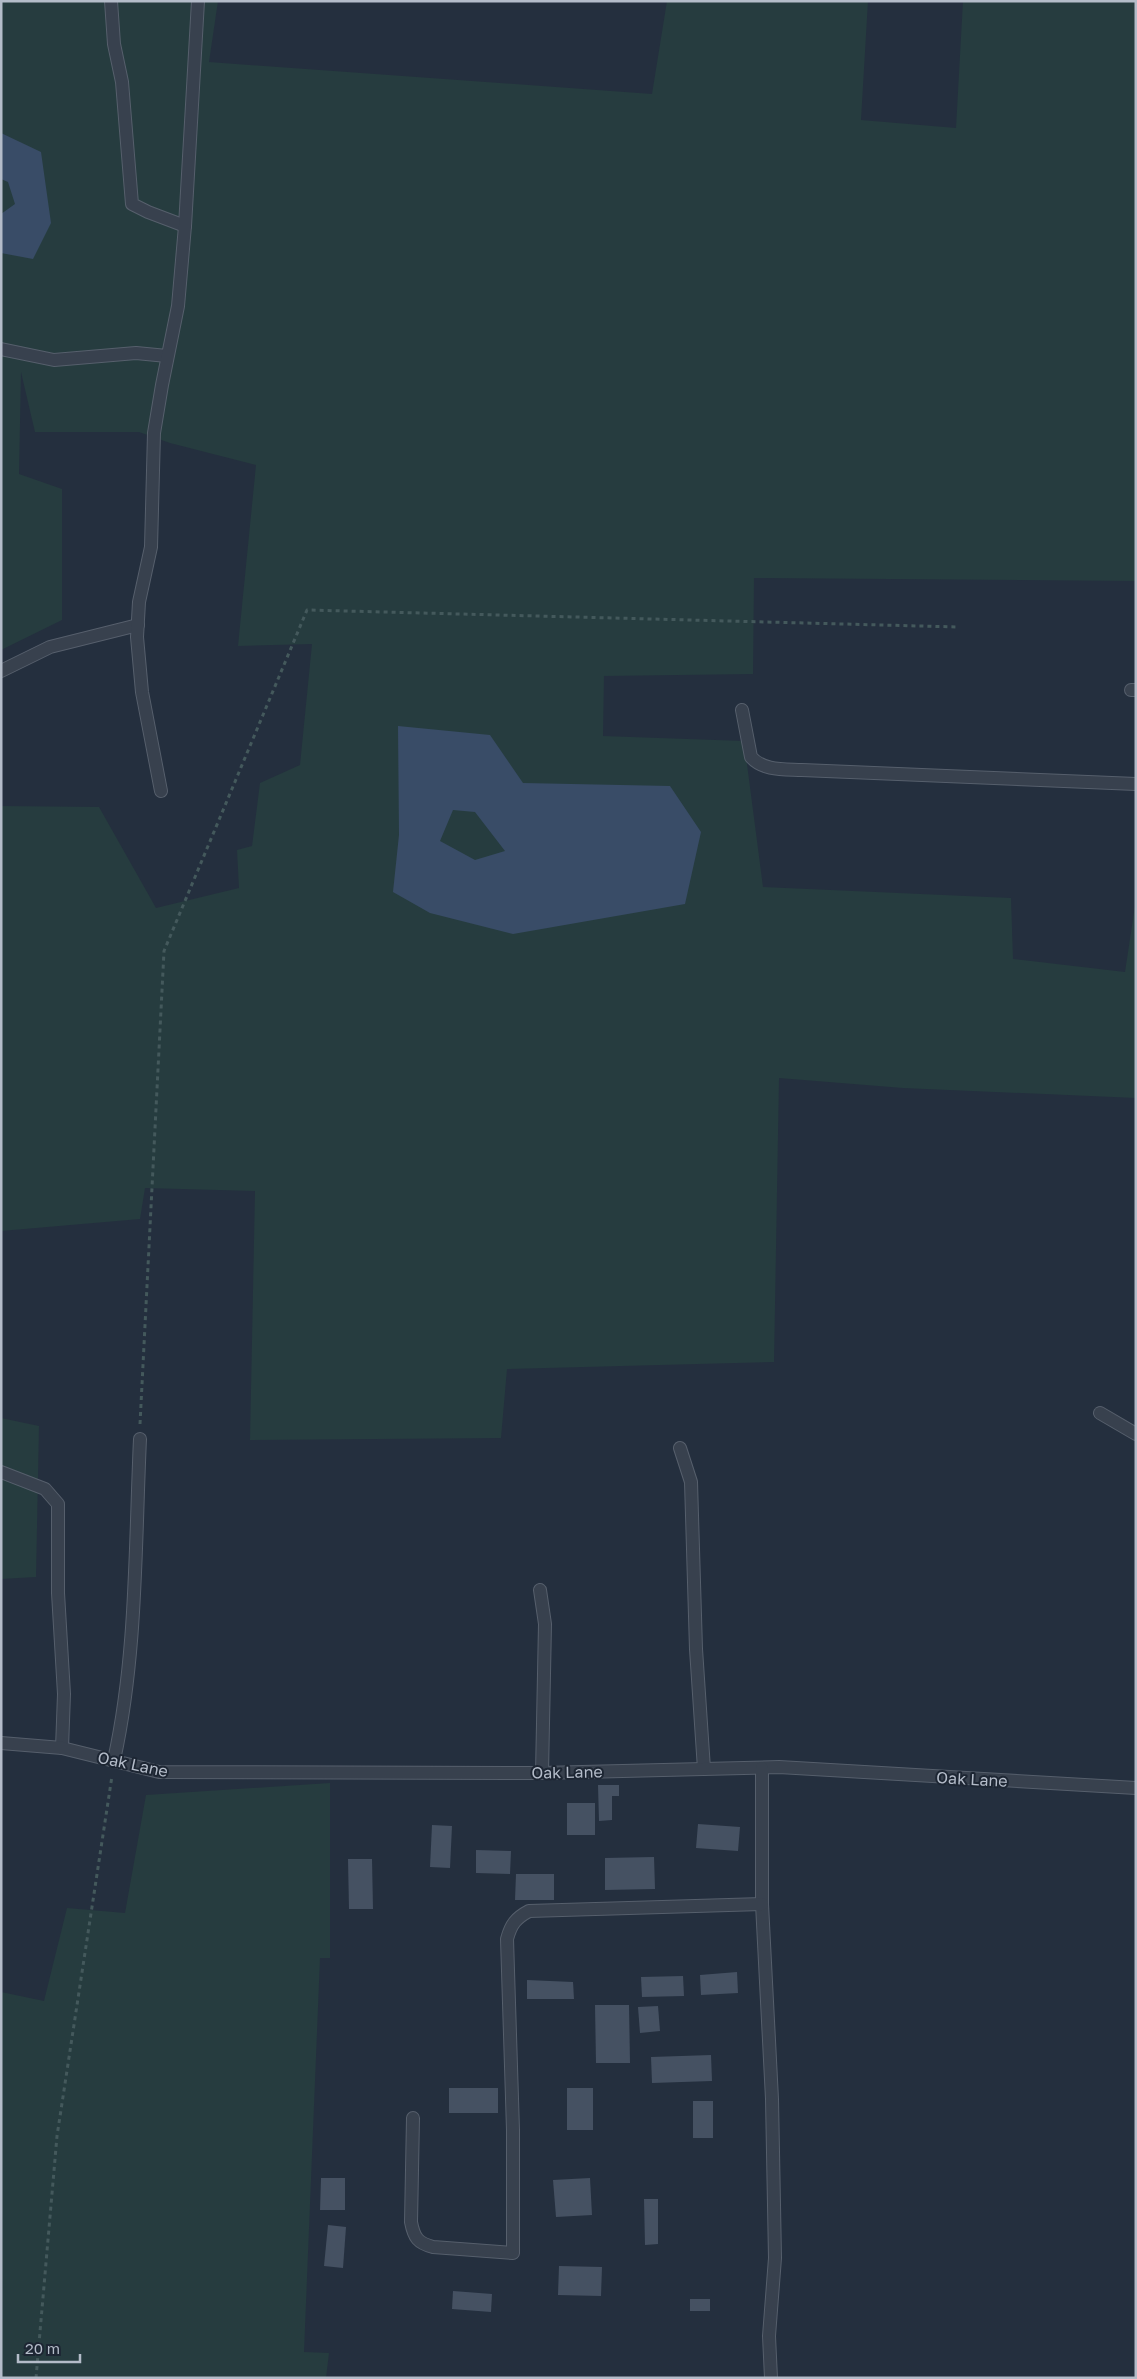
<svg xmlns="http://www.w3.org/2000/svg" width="1137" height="2379" font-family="'Golos Text',sans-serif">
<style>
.green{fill:#263c3f}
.water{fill:#394c67;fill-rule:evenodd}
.building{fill:#455162}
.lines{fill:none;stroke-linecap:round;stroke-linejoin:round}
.service-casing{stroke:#565f6c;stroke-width:14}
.path{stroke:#44595c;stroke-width:3;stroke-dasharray:4 4;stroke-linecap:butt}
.service{stroke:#38414e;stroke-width:12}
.labels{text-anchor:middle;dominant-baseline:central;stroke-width:4;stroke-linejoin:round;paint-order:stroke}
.street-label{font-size:16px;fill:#b4bcc9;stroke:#1d2633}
</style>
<rect width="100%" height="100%" fill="#242f3e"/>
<g class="green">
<polygon points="1,1 218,1 209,62 652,94 667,1 868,1 861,120 956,128 963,1 1136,1 1136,581 754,578 753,674 604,676 603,736 744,741 763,887 1011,898 1013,959 1125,972 1136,899 1136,1098 903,1088 779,1078 774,1362 507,1369 501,1438 250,1440 255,1191 145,1188 140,1219 1,1231 1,806 99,807 156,908 239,888 237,850 252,846 260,783 300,765 312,644 238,646 256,465 170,443 139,432 35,432 21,372 19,474 62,489 62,620 1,650"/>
<polygon points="1,1418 39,1426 36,1577 1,1579"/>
<polygon points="330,1783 330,1958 320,1958 304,2352 329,2353 326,2378 1,2378 1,1992 44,2001 67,1908 125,1913 146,1795"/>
</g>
<g class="water">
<polygon points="1,133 41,152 51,223 33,259 1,253 1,214 15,204 8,182 1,179"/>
<path d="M398,726L490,735L523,783L670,786L701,832L685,904L513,934L430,913L393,892L399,835ZM453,810L475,812L505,851L475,860L440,841Z"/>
</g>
<g class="building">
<polygon points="598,1785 619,1785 619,1796 612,1796 612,1820 599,1821"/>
<rect x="567" y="1803" width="28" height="32"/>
<polygon points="698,1824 740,1827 738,1851 696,1848"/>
<polygon points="432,1825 452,1826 450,1868 430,1867"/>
<polygon points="476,1850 511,1851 510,1874 476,1873"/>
<polygon points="654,1857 655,1889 605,1890 605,1858"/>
<polygon points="348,1859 372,1859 373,1909 349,1909"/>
<polygon points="516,1874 554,1874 554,1900 515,1900"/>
<polygon points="737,1972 738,1993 701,1995 700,1975"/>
<polygon points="683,1976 684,1996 642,1997 641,1977"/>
<polygon points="527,1980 573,1982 574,1999 527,1999"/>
<polygon points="595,2005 629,2005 630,2063 596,2063"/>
<polygon points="658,2006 660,2031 640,2033 638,2007"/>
<polygon points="711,2055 712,2081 652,2083 651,2057"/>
<rect x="449" y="2088" width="49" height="25"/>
<rect x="567" y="2088" width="26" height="42"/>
<rect x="693" y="2101" width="20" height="37"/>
<polygon points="321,2178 345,2178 345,2210 320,2210"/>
<polygon points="590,2178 592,2215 556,2217 553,2180"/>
<polygon points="644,2199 658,2199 658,2244 645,2245"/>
<polygon points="328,2225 346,2227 343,2268 324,2266"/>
<polygon points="559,2266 602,2267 601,2296 558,2295"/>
<polygon points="453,2291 492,2294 491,2312 452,2309"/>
<rect x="690" y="2299" width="20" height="12"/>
</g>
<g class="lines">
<g class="service-casing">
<g id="service">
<polyline points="111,1 114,44 122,82 132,204 148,212 185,226"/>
<polyline points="1,349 54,360 136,353 167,356"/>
<polyline points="1,671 50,647 138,625"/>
<polyline points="1131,690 1136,690"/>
<path d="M742,710L751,757C763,771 785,769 802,770L1136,784"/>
<polyline points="161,791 142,692 137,637 139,602 151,547 154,433 162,385 178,306 185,226 198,1"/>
<polyline points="1100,1413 1136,1434"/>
<polyline points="680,1448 691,1482 696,1649 704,1769"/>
<polyline points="1,1472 45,1489 58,1504 58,1593 64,1694 62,1748"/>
<polyline points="540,1590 545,1624 542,1773"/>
<polyline points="1,1743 62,1748 159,1772 542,1773 779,1767 1136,1788"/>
<path d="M114,1760C137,1656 135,1545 140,1439"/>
<polyline points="762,1768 762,1904 772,2099 775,2258 769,2336 771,2378"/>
<path d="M413,2118L411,2222C414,2238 418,2243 433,2247L513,2253V2130L507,1939C511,1924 516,1918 529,1911L762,1904"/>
</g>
</g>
<g class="path">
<polyline points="140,1424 164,951 307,610 958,627"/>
<polyline points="36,2378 57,2136 112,1776"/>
</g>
<use href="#service" class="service"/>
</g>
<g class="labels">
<g class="street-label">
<text transform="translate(133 1764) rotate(12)">Oak Lane</text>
<text transform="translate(567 1772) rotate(-1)">Oak Lane</text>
<text transform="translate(972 1779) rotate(3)">Oak Lane</text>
</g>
</g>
<rect width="1137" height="2379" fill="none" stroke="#b4bcc9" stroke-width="5"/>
<path d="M18 2354v8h62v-8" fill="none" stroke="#b4bcc9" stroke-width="2.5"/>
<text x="25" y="2354" font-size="15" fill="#b4bcc9" stroke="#1d2633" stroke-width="4" paint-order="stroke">20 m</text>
</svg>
